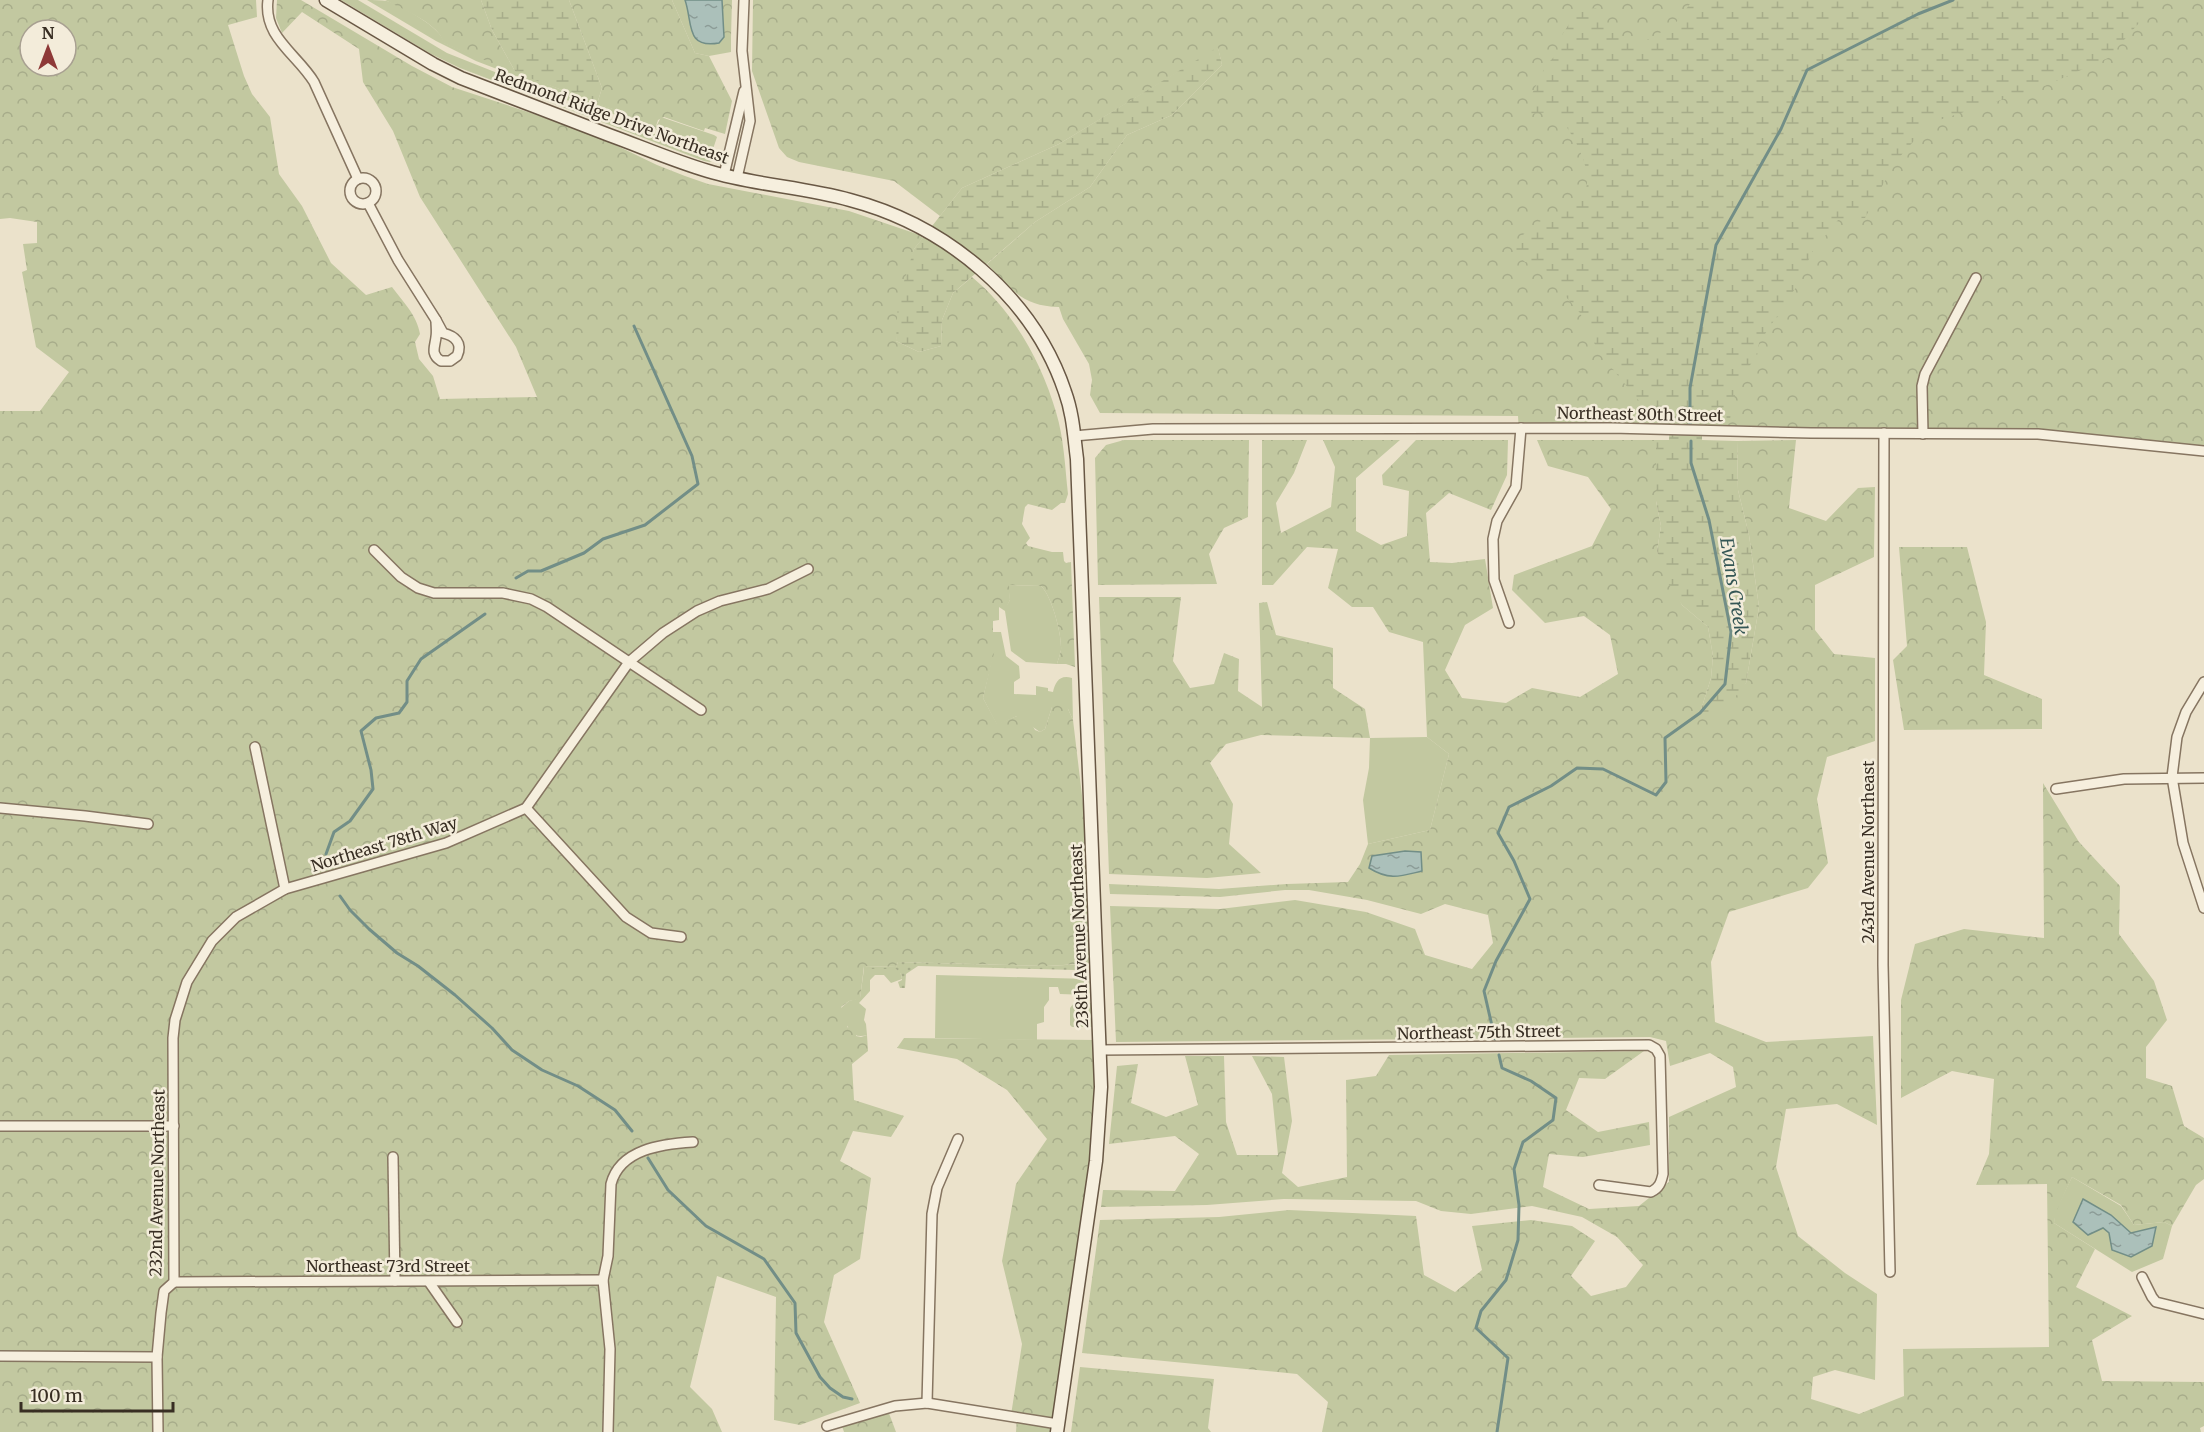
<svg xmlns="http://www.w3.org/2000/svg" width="2204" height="1432" font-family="Merriweather,serif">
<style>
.grass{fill:#c2c8a0}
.forest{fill:url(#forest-crowns);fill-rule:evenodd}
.wetland{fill:url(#wetland-marsh)}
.park{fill:url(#park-dots)}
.water{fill:url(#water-ripples);stroke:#728e87;stroke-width:1.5}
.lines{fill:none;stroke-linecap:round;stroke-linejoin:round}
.stream{stroke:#728e87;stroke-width:3}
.street-casing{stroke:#867561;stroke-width:12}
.secondary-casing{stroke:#685744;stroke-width:15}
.street{stroke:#f6efde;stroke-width:9}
.secondary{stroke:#f6efde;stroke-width:12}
.labels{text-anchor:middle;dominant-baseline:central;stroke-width:5;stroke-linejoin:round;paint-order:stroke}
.street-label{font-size:16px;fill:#382e23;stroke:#f3ecda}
.water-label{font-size:18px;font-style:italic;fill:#345655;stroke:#f3ecda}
</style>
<defs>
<pattern id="forest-crowns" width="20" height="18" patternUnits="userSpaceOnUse" patternTransform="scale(1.5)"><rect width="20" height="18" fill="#c2c8a0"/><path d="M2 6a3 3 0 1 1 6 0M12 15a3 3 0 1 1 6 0" fill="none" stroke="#a7ac8a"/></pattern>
<pattern id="wetland-marsh" width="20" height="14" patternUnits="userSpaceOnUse" patternTransform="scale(1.5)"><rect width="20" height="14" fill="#c2c8a0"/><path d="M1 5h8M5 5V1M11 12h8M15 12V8" fill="none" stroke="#a7ac8a"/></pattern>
<pattern id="park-dots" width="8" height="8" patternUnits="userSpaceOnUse" patternTransform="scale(1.5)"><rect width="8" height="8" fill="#c2c8a0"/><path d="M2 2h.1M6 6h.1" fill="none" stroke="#a7ac8a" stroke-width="1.8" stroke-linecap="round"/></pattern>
<pattern id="water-ripples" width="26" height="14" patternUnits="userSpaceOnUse" patternTransform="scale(1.5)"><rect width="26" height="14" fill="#abc0ba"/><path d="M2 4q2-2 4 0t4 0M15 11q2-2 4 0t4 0" fill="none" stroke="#8c9c97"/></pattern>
</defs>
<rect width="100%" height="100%" fill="#ebe2cb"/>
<g class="grass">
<polygon points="341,0 358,0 447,53 535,88 553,100 715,154 718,158 710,162 704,161 460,68 431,54"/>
<path d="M367,0C373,0 381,0 387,1C401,6 442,27 444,43L562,90L561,94L582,102L584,99L625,113L626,118L563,99L542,86L476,61L436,41Z"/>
<polygon points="672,0 685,0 689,12 692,32 719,43 724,37 731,37 731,52 709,56 695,53"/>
<polygon points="661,117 714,135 717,137 713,149 655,129"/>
<path d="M1008,585L1041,586C1052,596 1062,635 1061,650C1060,655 1058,660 1057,664L1026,662L1011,651L1005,611L999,607L998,605H1007L1010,600Z"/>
<path d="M998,632H1001L1006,656L1019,666L1020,678L1014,682V694L1036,695V686L1048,688V691L1053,692C1055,682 1060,674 1072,678L1073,720L1068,709L1052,707L1045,729L1040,732L1017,716L997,725L983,698Z"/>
<polygon points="1427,737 1449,754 1430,830 1368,844 1363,800 1369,768 1370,738"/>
<path d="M864,969H896L900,971L902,979L891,983L884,975H875L870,980V991L859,1003L866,1009L864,1020L866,1024L867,1035C849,1041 845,1021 841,1008L849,1001L860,998Z"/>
<polygon points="936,975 1089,979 1090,993 1087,995 1060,994 1058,987 1049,987 1049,1000 1044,1007 1044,1022 1037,1024 1037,1040 935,1038"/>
<polygon points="1084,1002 1091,1003 1093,1027 1072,1027 1070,1025 1070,1008 1074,1003"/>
<polygon points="2072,1177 2121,1206 2134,1225 2164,1222 2172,1226 2163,1259 2132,1272 2054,1223 2055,1212"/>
</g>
<g class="forest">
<path d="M0,0H256L257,17L228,25L244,76L252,94L270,117L279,174L302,206L331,263L366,295L392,287C403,302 417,315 420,334L415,342L419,359L433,376L440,399L537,397L516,347L420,197L393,131L363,82L359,49L302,12L282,33L276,18L277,0H301L412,66L452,87L537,115L605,140L657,165L685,176L708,184L849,211L917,234L923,238L914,249L896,341L919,352L941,346L942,320L953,293L972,277C1013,311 1041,361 1056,412C1064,438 1065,467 1068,494L1065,503H1061L1052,510L1028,504L1025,507L1022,524L1030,538L1026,543L1028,546L1052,552H1063L1064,561L1066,563L1071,562L1075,667L1066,664H1057C1058,660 1060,655 1061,650C1062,635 1052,596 1041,586L1009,585L1010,600L1007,606L999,605V620L993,621V632H998V637L983,698L997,724L1017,716H1027L1035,730L1040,732L1045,729L1052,707L1061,704L1068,709L1073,720L1094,896L1097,963L1046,966L898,962L896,967L864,966L860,999L849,1001L841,1007L848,1017L847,1027L856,1031V1036L861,1037L867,1035L868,1051L852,1064L854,1100L904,1116L891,1137L853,1131L840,1161L871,1178L860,1259L834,1275L824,1322L860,1403L800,1425L774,1420L776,1297L717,1276L690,1387L712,1409L722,1432H0V411H40L69,372L36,347L22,272L27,270L23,244L37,243V222L10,218L0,219ZM30,30H66V66H30Z"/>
<path d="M385,0H481L492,30L516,73L443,43C442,25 400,8 385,0Z"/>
<polygon points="569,0 672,0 695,53 709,56 732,101 725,134 705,128 704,131 664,117 658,120 655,129 626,118 625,113 597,104 602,88"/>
<polygon points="722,0 732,0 731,37 724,37"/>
<path d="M753,0H2204V451L2038,434L1519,432L1518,416L1100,413L1090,395L1092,380L1089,364L1063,319L1059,307C1022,306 1011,289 987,264L1035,222L1090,187L1127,135L1172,115L1222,65L1218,48L1059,144L962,188L940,216L894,181L799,162L787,157L779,148L752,71Z"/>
<polygon points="1124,440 1249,440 1248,517 1224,528 1209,554 1217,584 1098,585 1095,458 1106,445"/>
<polygon points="1262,440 1307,440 1294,473 1276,503 1281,533 1331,507 1335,467 1323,440 1400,440 1356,478 1356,531 1381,545 1407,536 1409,491 1383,485 1382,475 1416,440 1508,440 1507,475 1491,510 1449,493 1426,513 1430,562 1452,563 1485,559 1493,608 1465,625 1445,670 1462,698 1506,703 1532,688 1580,697 1618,674 1610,635 1584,616 1545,623 1512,590 1514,575 1592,546 1611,509 1588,477 1548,466 1537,440 1656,440 1656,501 1661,526 1657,551 1682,605 1708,627 1713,656 1711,678 1700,713 1746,683 1759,607 1749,535 1738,490 1737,441 1796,440 1789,508 1826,521 1858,488 1875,487 1874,557 1815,585 1815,630 1834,654 1875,658 1875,741 1827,757 1817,799 1828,863 1808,888 1729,912 1711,962 1715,1022 1766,1042 1873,1036 1877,1125 1837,1104 1786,1109 1776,1167 1798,1236 1845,1273 1877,1294 1875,1380 1835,1370 1813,1377 1811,1399 1859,1414 1904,1396 1903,1349 2049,1347 2047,1184 1976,1185 1989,1154 1994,1079 1952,1071 1901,1098 1901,1000 1915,944 1964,929 2044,938 2043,783 2079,842 2120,886 2119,934 2154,981 2167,1020 2146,1047 2146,1078 2172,1086 2184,1126 2204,1138 2204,1179 2196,1185 2172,1226 2164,1222 2134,1225 2121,1205 2072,1177 2056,1212 2054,1223 2095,1249 2076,1287 2132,1316 2092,1340 2102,1381 2204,1382 2204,1426 2200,1428 2201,1432 1322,1432 1328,1402 1297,1374 1082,1353 1100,1220 1219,1217 1289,1210 1416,1216 1424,1275 1455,1292 1482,1270 1472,1226 1531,1220 1572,1226 1595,1241 1571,1276 1591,1296 1626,1287 1643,1265 1617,1237 1582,1217 1532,1206 1471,1214 1441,1211 1416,1201 1284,1199 1207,1205 1101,1207 1103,1190 1175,1191 1199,1154 1175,1136 1109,1144 1117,1066 1138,1064 1131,1103 1166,1117 1198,1105 1185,1056 1224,1056 1226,1122 1237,1155 1278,1155 1272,1094 1252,1056 1284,1057 1292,1121 1282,1173 1298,1187 1347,1177 1346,1080 1376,1076 1389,1055 1644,1051 1605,1079 1579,1078 1566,1110 1598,1132 1649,1122 1650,1145 1583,1157 1549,1154 1543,1187 1589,1209 1639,1206 1669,1182 1669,1117 1736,1087 1733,1067 1710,1053 1670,1066 1666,1041 1650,1037 1116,1042 1110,906 1220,909 1295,900 1366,912 1415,929 1425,955 1472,969 1493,943 1488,915 1445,904 1421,914 1367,900 1309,890 1285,890 1220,897 1110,894 1109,884 1219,889 1287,884 1348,882 1360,864 1368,844 1430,830 1449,754 1427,737 1423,642 1389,632 1373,607 1352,607 1328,588 1338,549 1307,547 1273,585 1262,585"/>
<polygon points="1899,547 1967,547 1986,622 1984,675 2042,699 2042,729 1904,730 1893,660 1907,646"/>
<polygon points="1099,597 1181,597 1173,661 1190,688 1214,684 1224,653 1239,659 1238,691 1262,707 1259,603 1267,602 1276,635 1333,648 1333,688 1365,709 1370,738 1261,735 1226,744 1210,763 1233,804 1229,844 1261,873 1207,878 1109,874"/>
<polygon points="904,1038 1099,1040 1101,1087 1057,1432 1016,1432 1017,1417 1011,1415 1022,1344 1002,1261 1016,1184 1047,1139 1007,1090 957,1059 897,1048"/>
<polygon points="1080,1367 1214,1379 1208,1428 1211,1432 1071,1432"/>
<polygon points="887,1408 896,1432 844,1432 841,1423"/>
</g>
<g class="wetland">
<polygon points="481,0 569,0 602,88 597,104 584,99 582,103 560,95 562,90 516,73 492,30"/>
<path d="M1693,0H2155L2154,6L2108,58L2047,85L1930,123L1895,162L1865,218L1838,220L1812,252L1797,286L1785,303L1784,312L1775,319L1759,343L1757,356L1747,369L1732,402L1730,420H1702V440L1737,441L1738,490L1749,535L1759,607L1746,683L1722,714L1700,713L1711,678L1713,656L1708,627L1682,605L1668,583L1657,551L1661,526L1656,501V440H1669L1670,420L1649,418L1645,408L1599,353L1580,313L1547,275L1545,264L1525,262L1514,251C1516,247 1517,242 1520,238C1527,230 1544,218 1554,213C1560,211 1567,212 1572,208C1601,188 1582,152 1568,129C1556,110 1550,112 1529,114V100L1546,65L1557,54L1562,35L1578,10L1596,8L1613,32L1628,43L1645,41L1674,25Z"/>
<polygon points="1218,47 1222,65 1172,115 1127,135 1090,187 1035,222 953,293 942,320 941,346 919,352 896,341 898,301 914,249 962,188 1059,144"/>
</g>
<polygon class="park" points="898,962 1046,966 1085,964 1085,966 1075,970 918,966 906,974 905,988 900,988 898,982 902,980 901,974 896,969 864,969 864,966 896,967"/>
<g class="water">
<path d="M685,0H722L724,37L719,43C685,49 693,23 685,0Z"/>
<path d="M1405,851L1421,852L1422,871C1401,876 1390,881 1369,868L1372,856Z"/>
<polygon points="2083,1199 2111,1215 2131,1233 2156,1227 2152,1246 2131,1257 2112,1250 2109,1233 2103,1228 2088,1235 2073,1222"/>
</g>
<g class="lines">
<g class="stream">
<polyline points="1690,424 1690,388 1716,245 1781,129 1807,70 1918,14 1953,0"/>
<polyline points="516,578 528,571 541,571 584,553 603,539 645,525 698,484 692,456 634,326"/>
<polyline points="326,854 334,832 350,821 373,789 371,770 361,731 376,718 399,713 407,702 407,681 421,659 485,614"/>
<polyline points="340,896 350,910 369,929 397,953 418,966 455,995 492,1028 512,1050 542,1070 578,1086 615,1110 632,1131"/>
<polyline points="1495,1039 1484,991 1496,961 1530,899 1514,861 1498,833 1509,807 1551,786 1577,768 1603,769 1656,795 1666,782 1665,738 1700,713 1725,684 1731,632 1709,520 1691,463 1691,441"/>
<polyline points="648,1158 668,1190 706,1226 764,1259 795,1303 796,1333 820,1377 830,1388 843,1397 852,1399"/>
<polyline points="1497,1432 1508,1358 1476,1328 1481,1311 1506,1280 1518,1240 1519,1205 1514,1169 1523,1142 1553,1120 1556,1098 1531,1081 1502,1068 1499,1055"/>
</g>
<g class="street-casing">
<g id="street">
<path d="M268,0C263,37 297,54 314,82L358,179"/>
<polyline points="724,175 744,91"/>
<polyline points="737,178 750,121 742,51 744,0"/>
<circle cx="363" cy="191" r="13"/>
<polyline points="368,203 398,260 436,320"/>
<path d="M436,320L443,333C455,336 463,343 457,356L450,361H441C430,354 435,347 436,337C437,332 436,326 436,320Z"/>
<polyline points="1884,433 1883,965 1890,1272"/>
<polyline points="1923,434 1922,386 1925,374 1976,278"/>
<polyline points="1074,436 1153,429 1611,428 1811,433 2038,434 2204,451"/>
<polyline points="374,550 401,577 418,588 434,593 503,593 531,599 547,607 629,662 663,633 697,611 720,601 768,589 808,569"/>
<polyline points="1509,623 1494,580 1493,539 1497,521 1516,487 1521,428"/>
<polyline points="2204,682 2186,712 2177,737 2172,777 2183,843 2204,908"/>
<polyline points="255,747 285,889"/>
<polyline points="2056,789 2124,779 2204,778"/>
<polyline points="0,808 85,816 148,824"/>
<polyline points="526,808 626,917 651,933 681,937"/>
<path d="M1099,1050L1649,1045L1656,1049L1660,1056L1663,1174C1661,1183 1659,1188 1651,1192L1599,1185"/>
<polyline points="0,1126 174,1126"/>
<polyline points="393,1157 395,1281"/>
<polyline points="2142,1277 2152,1297 2156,1302 2204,1314"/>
<polyline points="174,1282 603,1280"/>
<polyline points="429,1282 457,1322"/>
<polyline points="0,1356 157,1357"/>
<polyline points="927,1403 932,1214 937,1188 958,1139"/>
<polyline points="827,1426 895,1406 927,1403 1058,1424"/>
<polyline points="158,1432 157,1357 161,1313 164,1291 174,1282 173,1038 175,1020 187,982 212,941 236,917 285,889 446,843 526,808 629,662 701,710"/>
<path d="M608,1432L610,1349L603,1280L608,1256L611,1184C620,1149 662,1144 693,1142"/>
</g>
</g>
<g class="secondary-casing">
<path id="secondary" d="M326,0L433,64L461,78C510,97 560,116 609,135C642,147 674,161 708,171C754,185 803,187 850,200C945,225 1033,296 1065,392C1073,414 1074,436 1077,459L1101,1087L1096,1161L1057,1432"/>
</g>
<use href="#street" class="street"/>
<use href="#secondary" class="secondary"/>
</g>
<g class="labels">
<g class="street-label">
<text transform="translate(612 116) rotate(20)">Redmond Ridge Drive Northeast</text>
<text transform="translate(1640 414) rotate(1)">Northeast 80th Street</text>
<text transform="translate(384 844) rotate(-17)">Northeast 78th Way</text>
<text transform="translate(1868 852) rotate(-90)">243rd Avenue Northeast</text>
<text transform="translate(1079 936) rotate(-92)">238th Avenue Northeast</text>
<text transform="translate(1479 1032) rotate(-1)">Northeast 75th Street</text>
<text transform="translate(157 1183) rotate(-89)">232nd Avenue Northeast</text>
<text x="388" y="1266">Northeast 73rd Street</text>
</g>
<g class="water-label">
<text transform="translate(1734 586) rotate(81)">Evans Creek</text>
</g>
</g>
<g transform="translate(48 48)"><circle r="28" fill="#f3ecda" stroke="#a8a091" stroke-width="1.5"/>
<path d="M0-4.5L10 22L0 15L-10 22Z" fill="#8e3937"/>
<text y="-9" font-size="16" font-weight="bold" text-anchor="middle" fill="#382e23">N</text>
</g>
<path d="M21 1402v9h152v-9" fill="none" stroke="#382e23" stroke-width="3"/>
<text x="30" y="1402" font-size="18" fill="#382e23" stroke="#f3ecda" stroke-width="4.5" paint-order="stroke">100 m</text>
</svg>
